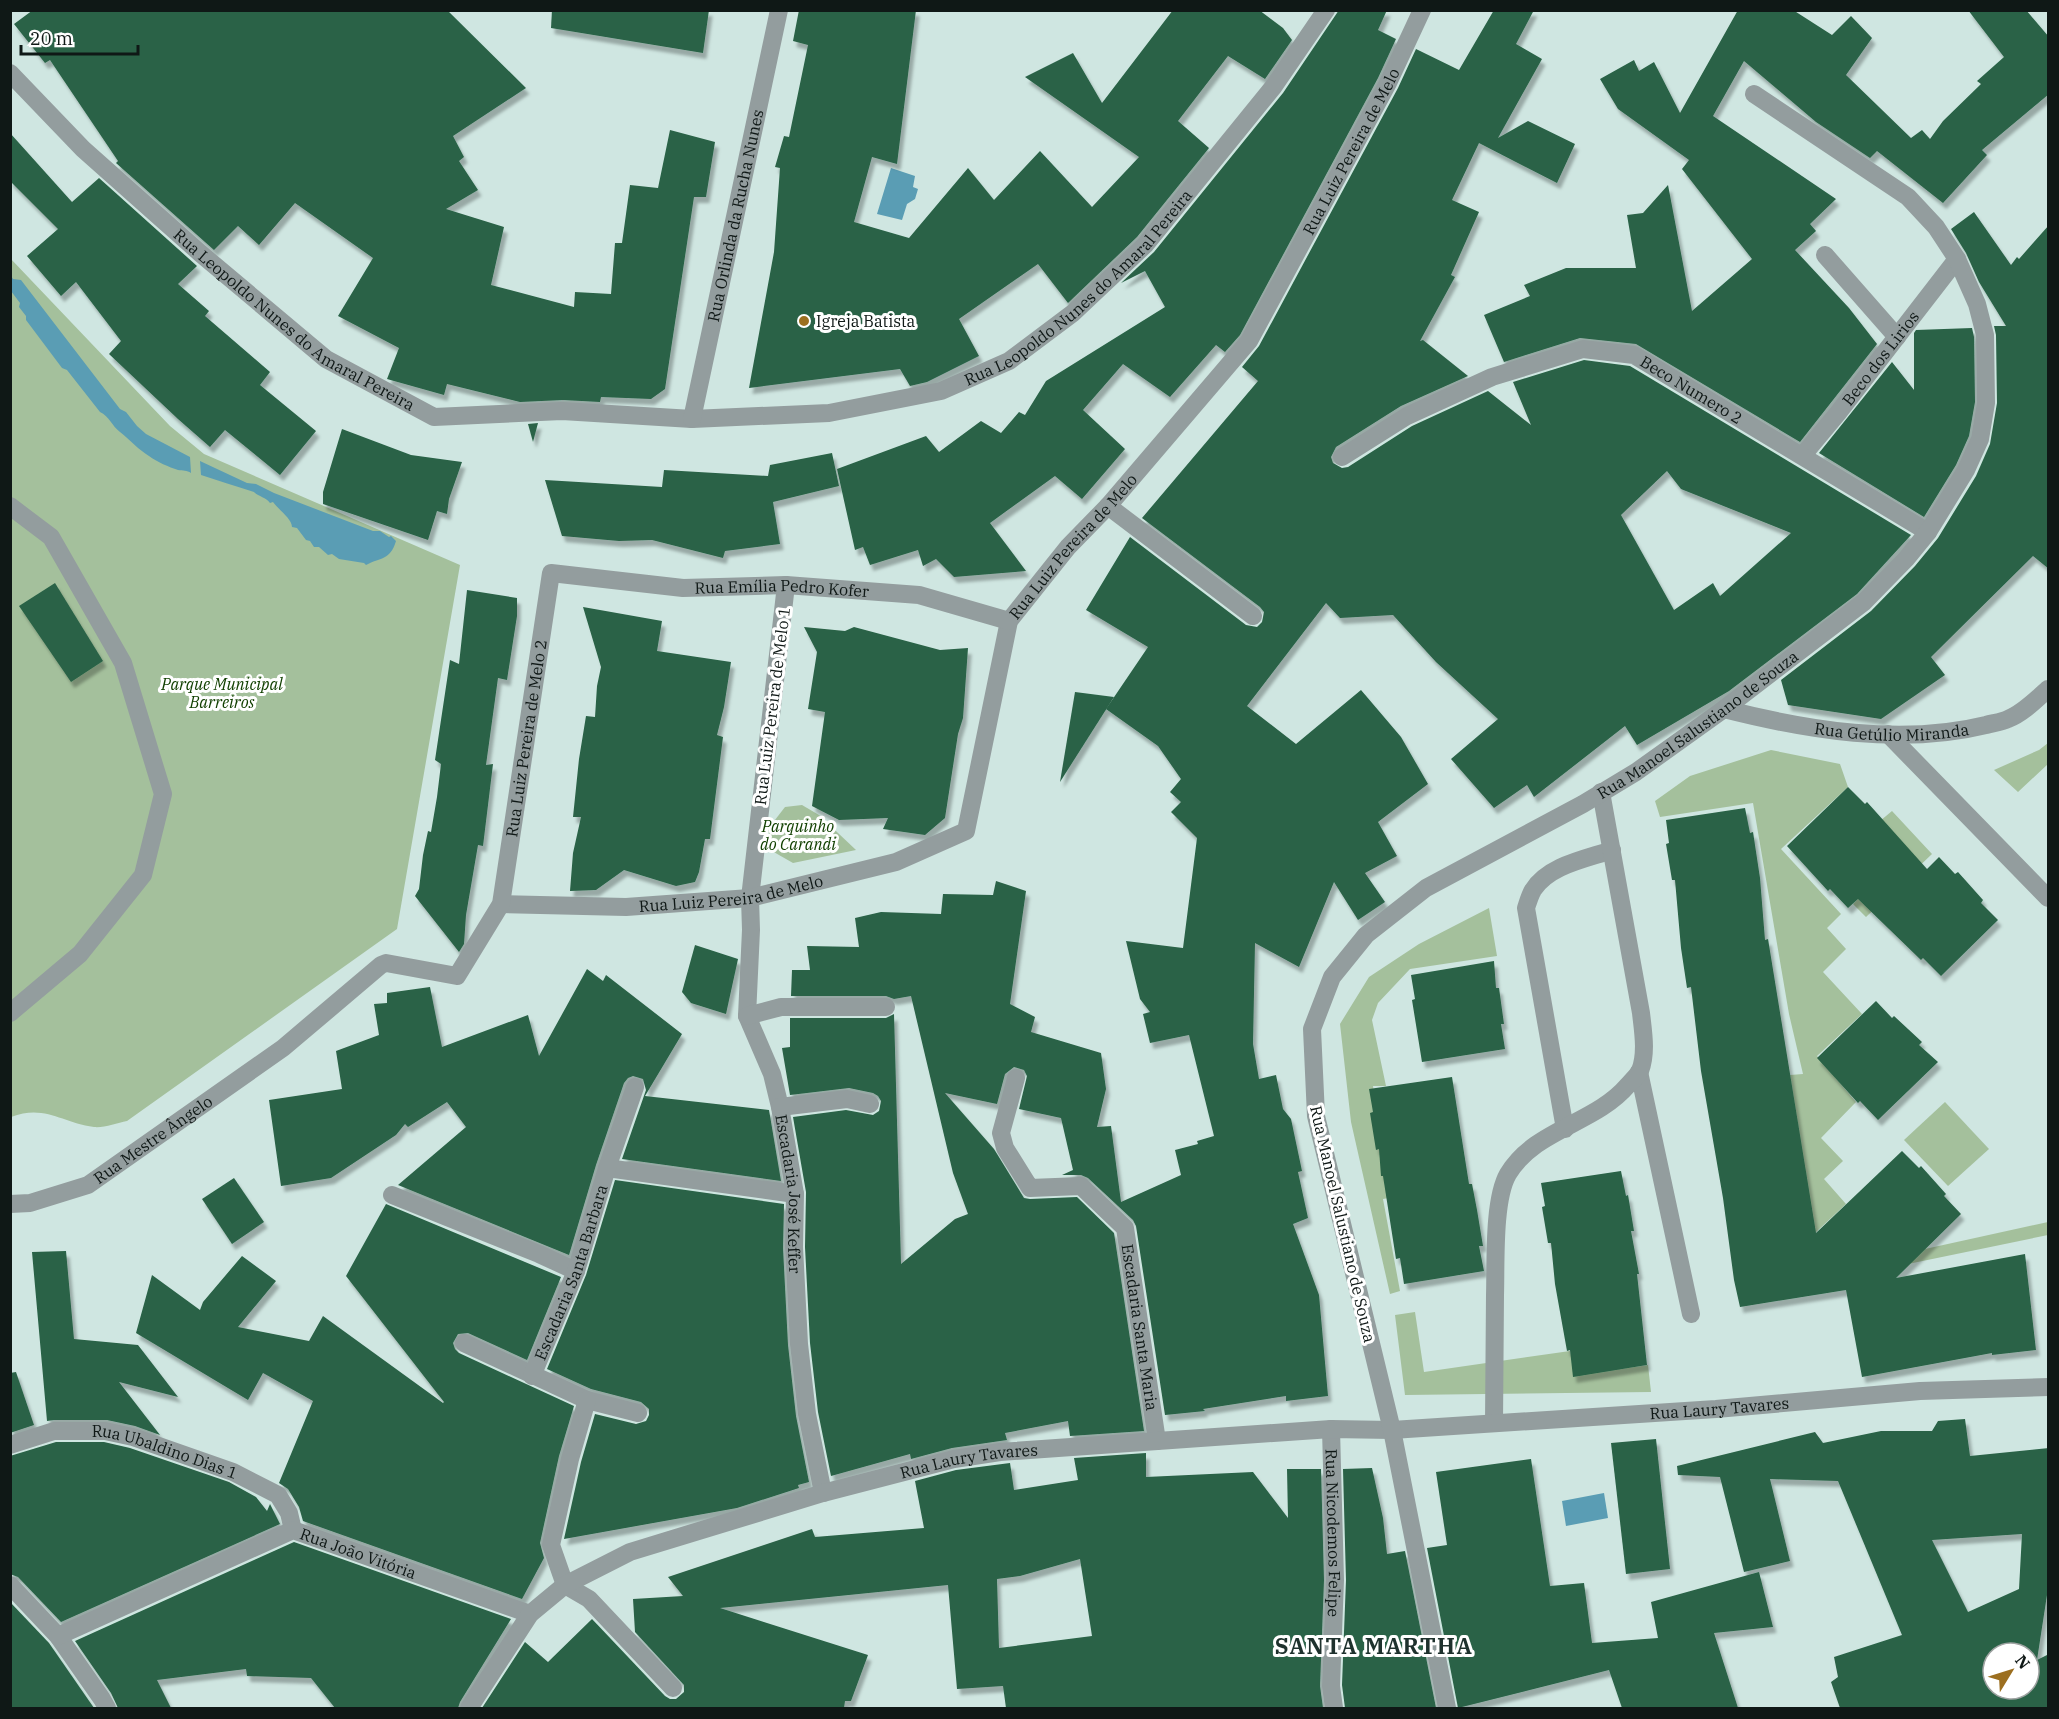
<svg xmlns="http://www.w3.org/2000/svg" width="2059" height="1719" font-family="'IBM Plex Serif',serif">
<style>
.green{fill:#a4c09c}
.water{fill:#5a9db4}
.building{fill:#296246;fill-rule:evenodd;filter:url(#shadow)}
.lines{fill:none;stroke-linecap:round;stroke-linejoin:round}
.minor{stroke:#939d9e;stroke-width:18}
.poi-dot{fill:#9c6f20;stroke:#fff;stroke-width:2}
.labels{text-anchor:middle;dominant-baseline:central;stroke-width:6;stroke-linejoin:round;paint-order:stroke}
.street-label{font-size:16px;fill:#0f1816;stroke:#fff}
.poi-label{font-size:16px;fill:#0f1816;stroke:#fff;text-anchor:start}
.park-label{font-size:16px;font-style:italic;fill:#114000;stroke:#fff}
.district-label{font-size:22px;font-weight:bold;letter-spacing:1.5px;fill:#1e312d;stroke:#fff}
</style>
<defs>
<filter id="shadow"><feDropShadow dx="3.5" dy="6" stdDeviation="1.5" flood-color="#0004"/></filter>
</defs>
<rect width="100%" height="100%" fill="#cfe6e1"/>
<g class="green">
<path d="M10,258L170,426L204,454L460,565L397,929L127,1121C117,1123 104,1128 94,1127C62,1123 45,1104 11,1117Z"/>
<polygon points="2048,743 2048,764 2018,792 1994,770 2039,750"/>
<polygon points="1771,750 1840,764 1848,787 1781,849 1841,914 1827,928 1846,949 1823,972 1862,1014 1817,1056 1856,1102 1821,1138 1843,1161 1824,1179 1846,1204 1815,1233 1790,1075 1803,1074 1789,1014 1753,803 1660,817 1655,801 1690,776"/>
<polygon points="802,805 819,815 856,850 793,863 772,851 768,829 785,807"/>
<polygon points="1892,811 1932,854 1866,917 1853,904 1905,849 1880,821"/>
<polygon points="1489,908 1497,956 1410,969 1378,1003 1372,1020 1386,1086 1373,1086 1386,1173 1462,1185 1383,1199 1400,1291 1390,1294 1351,1122 1340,1024 1369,977 1419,944"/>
<polygon points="1945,1102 1989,1149 1948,1186 1904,1140"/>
<polygon points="2048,1222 2048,1235 1908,1264 1925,1249"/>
<polygon points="1415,1312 1424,1372 1570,1351 1576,1375 1648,1365 1651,1392 1405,1395 1395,1315"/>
</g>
<g class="water">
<polygon points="891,168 915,176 913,187 918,189 915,199 907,204 902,220 877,214"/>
<path d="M11,276L13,279L21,280L120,409L126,412L137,426L146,434L190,457L191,473C187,470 183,471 178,470C169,467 157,462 149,456C139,450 130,440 120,432C112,426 109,416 100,412L67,370L62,368L26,320V316L19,307L20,303L11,291Z"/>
<path d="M200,461L247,483L256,484L274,493L373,531H380L389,537L391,536L396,541C390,561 380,557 366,565L364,563L339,559L332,554L328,555L319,547H314L310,541L306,540L297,528L292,527C292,519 279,510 273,502L270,503C266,497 259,497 254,492C235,486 217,480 201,475Z"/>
<polygon points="1604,1493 1608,1518 1566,1526 1562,1501"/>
</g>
<g class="building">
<polygon points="33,10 447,10 526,88 453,136 464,157 459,161 478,190 446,209 504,227 491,285 574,307 575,292 611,294 615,243 622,243 630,185 658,188 670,130 715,142 706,197 694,197 665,389 651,399 601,397 600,402 563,400 520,402 447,384 444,395 387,379 399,348 338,316 373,258 295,203 259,245 238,226 214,250 116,163 118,161 50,60 45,63 14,24"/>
<polygon points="552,10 709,10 703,53 551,28"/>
<polygon points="799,10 916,10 897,164 872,157 854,222 909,238 968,168 994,200 1040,151 1092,207 1139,157 1025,77 1073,53 1102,103 1173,10 1259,10 1283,28 1292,40 1265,79 1228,56 1178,121 1209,148 1137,237 1068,303 1038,264 959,319 979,356 927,382 910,386 900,369 749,388 774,252 780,168 775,167 784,136 789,137 808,45 793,41"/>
<polygon points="1339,10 1387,10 1378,30 1396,39 1378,78 1240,335 1225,352 1216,345 1170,397 1123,364 1083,410 1125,449 1082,499 1055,476 990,523 1026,571 954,577 936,559 923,566 918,550 870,565 863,547 855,550 837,469 926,436 939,452 981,421 1001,433 1019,412 1025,415 1046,381 1165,307 1145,271 1121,283 1154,252 1283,93"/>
<path d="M1494,10H1534L1516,44L1542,59L1498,138L1528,121L1575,144L1557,183L1479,143L1452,200L1479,212L1451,275L1455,277L1420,341L1423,340L1468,376L1401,406L1336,447L1331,457L1333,463L1342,468L1348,467L1412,426L1488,391L1531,425L1513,382L1584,360L1630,366L1911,535L1857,594L1729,691L1637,745L1625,726L1534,797L1527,785L1494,808L1451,759L1498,719L1436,662L1393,615L1340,618L1326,603L1247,706L1296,744L1361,690L1401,737L1428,784L1378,822L1397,856L1365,873L1385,902L1358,920L1334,882L1299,967L1255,943L1253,1044L1259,1079L1276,1075L1283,1109L1291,1119L1302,1171L1298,1172L1308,1218L1293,1224L1319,1295L1328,1396L1286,1401V1396L1203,1409L1205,1411L1165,1415L1136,1226L1133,1220L1088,1178L1081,1175H1062L1073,1170L1061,1118L1019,1109L1027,1076L1024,1070L1014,1067L1005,1074L997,1104L945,1093L994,1149L1024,1198L1030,1199L1077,1197L1114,1233L1144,1431L1070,1436L1068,1421L1005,1433L1007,1440L952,1448L911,1459L910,1454L831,1476L818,1412L810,1343L805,1247L806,1192L793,1117L846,1110L873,1115L879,1111L881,1101L878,1096L873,1093L849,1088L790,1095L782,1048L790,1047V1018H886L894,1014L901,1264L955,1219L968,1214L953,1173L911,996L894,999L886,996H791L792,970H810L807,946L859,947L855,918L881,912L941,914L943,894L993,895L996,881L1026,891L1010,1004L1035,1017L1031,1032L1101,1053L1106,1089L1097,1127L1111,1126L1121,1202L1181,1175L1175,1150L1198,1144L1197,1141L1214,1136L1189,1035L1150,1043L1143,1014L1150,1012L1140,999L1126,941L1183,948L1197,838L1171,812L1181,802L1170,792L1181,779L1158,746L1106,709L1148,647L1086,610L1130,537L1246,625L1257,627L1262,622L1264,612L1260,607L1142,518L1258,381L1242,367L1259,346L1398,88L1416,49L1459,70ZM1667,471L1681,489L1791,533L1720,596L1713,583L1674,610L1621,515Z"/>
<polygon points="1738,10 1793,10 1832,35 1851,16 1872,38 1846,75 1911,138 1922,130 1930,139 1943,121 1981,84 1977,81 2004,57 1968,10 2026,10 2049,37 2049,94 1982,150 1987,155 1943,203 1877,151 1870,158 1816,122 1744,61 1713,116 1836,199 1810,224 1816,231 1795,250 1849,308 1877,344 1800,442 1636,344 1580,338 1504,362 1484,315 1530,296 1524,285 1566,268 1636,268 1627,215 1643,213 1668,185 1692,311 1752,259 1682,169 1689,160 1618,109 1600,79 1634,60 1639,71 1654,62 1680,113"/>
<polygon points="10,133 72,202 99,178 197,266 178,284 209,311 205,316 270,372 260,385 316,431 280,475 225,430 210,447 178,419 109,354 121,341 76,282 61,296 27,256 58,229 10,181"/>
<polygon points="1974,212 2011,265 2017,257 2019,259 2049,225 2049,569 2033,556 1931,657 1945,675 1881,719 1788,705 1781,680 1871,611 1915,566 1938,538 1976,476 1990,444 1997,403 1996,335 1994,326 2006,326 1979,282 1966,253 1951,229"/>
<polygon points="1972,328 1974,337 1975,402 1969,436 1956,465 1924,517 1819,453 1892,362 1914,390 1914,333 1916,330"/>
<polygon points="538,423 533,442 528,424"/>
<polygon points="342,429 411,455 462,462 449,499 447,514 437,511 428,540 323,504 323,492"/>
<polygon points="832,453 839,486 773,502 780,544 725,551 723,558 652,540 619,541 562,536 545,480 662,487 664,470 768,476 770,465"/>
<polygon points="55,583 103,661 71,682 19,606"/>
<polygon points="467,590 517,598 517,616 507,680 498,678 486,765 493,764 483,846 478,845 466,915 464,944 459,952 415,896 419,889 423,855 428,831 431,832 437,797 441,764 435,760 450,660 459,664"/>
<polygon points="583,607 662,621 657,651 731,662 724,707 717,735 723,737 710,839 705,839 699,872 695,882 676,886 624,870 596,890 570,891 573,853 581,817 573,817 579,759 586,716 595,717 597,686 601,667"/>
<polygon points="804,627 845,631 854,627 940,650 968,648 963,718 958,734 945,818 925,835 883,829 888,818 839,820 812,806 825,712 808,709 817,652"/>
<polygon points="1075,692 1114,697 1060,782"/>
<polygon points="1848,787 1865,804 1867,802 1927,869 1939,857 1955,874 1958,872 1983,900 1981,903 1998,920 1941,976 1923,958 1921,960 1858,899 1848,908 1830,889 1828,891 1787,846"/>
<polygon points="1745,808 1750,833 1753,832 1760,878 1765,940 1768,939 1816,1233 1902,1151 1919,1168 1921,1166 1946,1194 1944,1196 1961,1214 1896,1278 2025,1254 2036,1350 1992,1355 1992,1353 1862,1377 1846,1290 1740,1307 1734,1280 1723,1198 1701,1071 1691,987 1687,988 1681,948 1675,880 1672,880 1666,844 1669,843 1666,820"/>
<polygon points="695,945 738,959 726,1014 691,1003 682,992"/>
<polygon points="1494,961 1496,988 1499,988 1504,1024 1501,1024 1505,1049 1422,1062 1412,1000 1415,999 1411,975"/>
<polygon points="587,969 603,981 606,975 682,1034 645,1096 769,1110 781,1181 622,1159 646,1090 643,1079 633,1076 628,1078 624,1083 596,1165 569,1255 398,1185 466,1127 447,1102 408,1127 405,1124 396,1135 331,1178 281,1186 269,1100 342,1089 336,1051 379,1035 374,1004 387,1003 387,993 430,987 442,1047 528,1015 539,1056"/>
<polygon points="1876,1001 1892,1018 1894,1016 1922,1042 1919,1045 1938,1062 1878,1120 1860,1101 1858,1103 1817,1058"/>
<polygon points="1452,1077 1469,1184 1472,1184 1477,1210 1483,1246 1479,1246 1484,1271 1404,1284 1400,1258 1396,1259 1383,1176 1381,1176 1379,1149 1376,1150 1370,1113 1373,1112 1369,1089"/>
<polygon points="1621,1171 1626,1196 1628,1195 1634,1231 1631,1231 1639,1274 1637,1274 1647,1365 1573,1377 1570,1350 1567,1351 1555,1284 1551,1243 1548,1243 1542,1207 1545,1206 1541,1183"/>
<polygon points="234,1178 264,1222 232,1244 202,1199"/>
<polygon points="615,1180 784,1204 783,1248 788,1345 796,1416 809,1482 798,1485 799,1488 737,1508 564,1539 581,1462 595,1414 636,1424 646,1421 649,1415 649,1409 641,1402 591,1389 547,1369 586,1275"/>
<polygon points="386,1204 561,1277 527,1360 468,1333 458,1334 453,1343 455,1349 459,1353 574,1406 559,1456 540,1543 544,1558 522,1599 303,1521 299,1507 288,1489 279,1483 313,1401 263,1373 248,1400 136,1333 152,1275 200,1310 203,1302 242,1256 276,1281 238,1327 309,1341 323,1316 443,1403 444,1402 346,1276"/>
<polygon points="66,1251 74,1339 138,1345 178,1397 119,1382 160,1435 135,1426 107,1420 54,1420 47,1421 32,1252"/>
<polygon points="16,1372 34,1425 10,1433 10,1373"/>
<path d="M1965,1419L1970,1456L2049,1448V1582L2037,1660L2049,1654V1708H1840L1831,1682L1838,1677L1834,1657L1902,1635L1838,1481L1770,1479L1790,1561L1744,1572L1720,1477L1678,1475L1677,1466L1815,1432L1823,1443L1881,1431H1932L1938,1421ZM2022,1534L2019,1589L1968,1612L1932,1540ZM1993,1653H2029V1689H1993Z"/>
<polygon points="1656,1439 1670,1569 1626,1574 1611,1443"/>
<polygon points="56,1442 104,1442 130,1448 229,1482 256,1497 267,1511 270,1504 280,1524 61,1622 18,1577 10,1574 10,1456"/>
<path d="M1146,1453V1477L1253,1472L1288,1518L1287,1469H1321L1324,1580L1320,1686L1323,1708H1006L1003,1686L957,1689L948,1585L720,1608L868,1655L851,1701H845L844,1708H482L525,1642L548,1662L592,1619L665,1696L670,1699H676L684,1692V1685L635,1632L633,1599L683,1596L668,1577L812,1529L815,1537L924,1528L915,1481L956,1470L1010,1463L1014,1490L1078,1480L1074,1458ZM1080,1559L1092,1636L999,1648L997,1579L1020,1576Z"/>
<polygon points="1531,1459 1550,1586 1584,1583 1592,1643 1658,1638 1651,1602 1759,1572 1773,1627 1714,1633 1738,1708 1622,1708 1609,1670 1458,1708 1427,1548 1447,1545 1436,1472"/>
<polygon points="1372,1468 1383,1518 1387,1554 1405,1551 1436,1708 1345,1708 1342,1685 1346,1580 1343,1469"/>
<polygon points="294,1542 511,1619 460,1702 458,1708 335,1708 311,1678 247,1676 246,1669 157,1680 171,1708 118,1708 111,1693 75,1641"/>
<polygon points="10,1602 49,1643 94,1708 10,1708"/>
</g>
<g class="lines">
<g class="minor">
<path id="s1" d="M10,73L83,149L200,253L326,359L434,417L562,411L692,419L829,413L941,391L1009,361L1073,313L1145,245L1274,86L1326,10"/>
<polyline points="1825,255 1897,337"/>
<path id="s2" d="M692,419L779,10"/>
<path id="s3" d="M1803,455L1838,413L1957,259"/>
<path id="s4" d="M1342,457L1407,416L1492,377L1583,349L1634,355L1928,532"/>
<polyline points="10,506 51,537 123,663 163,794 143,875 80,954 10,1013"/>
<polyline points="1108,506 1253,616"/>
<path id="s5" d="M786,585L750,898L751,930L747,1016L772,1074L780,1107L795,1194L794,1247L799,1344L807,1414L823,1493"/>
<path id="s6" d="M1724,709C1807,730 1901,746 1986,725C1993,723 2002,722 2008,719C2022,714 2037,699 2048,689"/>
<polyline points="1888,734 2048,898"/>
<path id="s7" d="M501,904L626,907L750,898L896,862L966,831L1009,621L1068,547L1108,506L1249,341L1388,83L1422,10"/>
<polyline points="747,1016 781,1007 886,1007"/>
<polyline points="1639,1072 1691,1314"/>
<path id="s8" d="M1016,1078L1001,1133L1005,1148L1030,1188L1081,1186L1125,1228L1157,1441"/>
<polyline points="780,1107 847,1099 870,1104"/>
<path d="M1565,1129L1526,908C1528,902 1530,895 1533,890C1549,865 1586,859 1612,850"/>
<polyline points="607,1168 795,1194"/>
<polyline points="392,1195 539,1254 576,1271"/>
<path id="s9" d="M10,1204L30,1203L88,1185L283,1048L381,965L386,963L457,976L501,904L551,573L683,588L786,585L919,595L1009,621"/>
<polyline points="464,1343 587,1400 638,1413"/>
<path id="s10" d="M532,1376L576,1271L607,1168L635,1087"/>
<polyline points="587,1400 570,1459 551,1545 565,1585 589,1599 673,1688"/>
<path d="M1494,1423C1494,1381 1495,1338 1495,1295C1496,1264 1493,1200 1508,1174C1535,1129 1595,1124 1628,1085C1632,1081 1637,1076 1640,1071C1647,1053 1643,1031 1641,1013L1601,792"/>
<path id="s11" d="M1331,1429L1335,1580L1331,1686L1334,1708"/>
<path id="s12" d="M10,1445L54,1431H105L133,1437L233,1472L278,1495L289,1513L293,1530"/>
<polyline points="10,1585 58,1636 102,1699 107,1708"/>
<path id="s13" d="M58,1636L293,1530L530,1614"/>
<path id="s14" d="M469,1708L530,1614L565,1585L630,1552L823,1493L954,1459L1000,1452L1331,1429L1392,1430L1716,1409L1920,1391L2048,1387"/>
<path id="s15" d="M1447,1708L1392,1430L1316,1116L1312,1029L1332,977L1366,935L1426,888L1583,804L1636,772L1724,709L1864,602L1906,559L1928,532L1966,470L1980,439L1986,403L1985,335L1977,304L1957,259L1936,227L1908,197L1754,94"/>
</g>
</g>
<circle class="poi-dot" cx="804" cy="321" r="6"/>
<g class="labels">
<g class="street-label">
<text stroke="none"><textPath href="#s7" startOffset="1275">Rua Luiz Pereira de Melo</textPath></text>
<text stroke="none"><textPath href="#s2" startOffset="208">Rua Orlinda da Rucha Nunes</textPath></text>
<text stroke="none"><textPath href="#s1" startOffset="1233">Rua Leopoldo Nunes do Amaral Pereira</textPath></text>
<text stroke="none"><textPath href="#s1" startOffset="378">Rua Leopoldo Nunes do Amaral Pereira</textPath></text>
<text stroke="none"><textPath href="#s3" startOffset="124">Beco dos Lirios</textPath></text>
<text stroke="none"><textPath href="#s4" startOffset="384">Beco Numero 2</textPath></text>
<text stroke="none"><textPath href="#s7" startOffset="789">Rua Luiz Pereira de Melo</textPath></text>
<text stroke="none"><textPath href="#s9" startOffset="1176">Rua Emília Pedro Kofer</textPath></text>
<text transform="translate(772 706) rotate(-83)">Rua Luiz Pereira de Melo 1</text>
<text stroke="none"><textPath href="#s15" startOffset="1197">Rua Manoel Salustiano de Souza</textPath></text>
<text stroke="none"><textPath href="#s6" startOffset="170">Rua Getúlio Miranda</textPath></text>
<text stroke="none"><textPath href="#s9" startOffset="777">Rua Luiz Pereira de Melo 2</textPath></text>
<text stroke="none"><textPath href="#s7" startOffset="231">Rua Luiz Pereira de Melo</textPath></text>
<text stroke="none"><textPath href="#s9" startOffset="160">Rua Mestre Ângelo</textPath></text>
<text stroke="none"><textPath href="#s5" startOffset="618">Escadaria José Keffer</textPath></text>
<text transform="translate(1343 1224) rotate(77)">Rua Manoel Salustiano de Souza</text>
<text stroke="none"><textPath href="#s10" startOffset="111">Escadaria Santa Barbara</textPath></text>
<text stroke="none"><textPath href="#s8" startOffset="332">Escadaria Santa Maria</textPath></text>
<text stroke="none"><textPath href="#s14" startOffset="1335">Rua Laury Tavares</textPath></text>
<text stroke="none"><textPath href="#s12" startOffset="160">Rua Ubaldino Dias 1</textPath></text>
<text stroke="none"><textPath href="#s14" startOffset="582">Rua Laury Tavares</textPath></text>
<text stroke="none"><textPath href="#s11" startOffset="104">Rua Nicodemos Felipe</textPath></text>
<text stroke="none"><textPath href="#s13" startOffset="327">Rua João Vitória</textPath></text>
</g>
<g class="poi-label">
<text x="816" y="321">Igreja Batista</text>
</g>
<g class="park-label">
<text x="222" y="684">Parque Municipal<tspan x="222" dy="18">Barreiros</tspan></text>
<text x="798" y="826">Parquinho<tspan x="798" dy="18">do Carandi</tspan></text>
</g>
<g class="district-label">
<text x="1374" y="1645">SANTA MARTHA</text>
</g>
</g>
<rect width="2059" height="1719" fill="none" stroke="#0f1816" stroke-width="24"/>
<g transform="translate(2011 1671) rotate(52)"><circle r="28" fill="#ffffff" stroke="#9fa3a2" stroke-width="1.5"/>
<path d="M0-4.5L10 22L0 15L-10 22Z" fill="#9c6f20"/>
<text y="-9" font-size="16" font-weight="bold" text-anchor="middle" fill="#0f1816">N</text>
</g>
<path d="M21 45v9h117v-9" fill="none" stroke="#0f1816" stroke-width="3"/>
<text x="30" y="45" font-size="18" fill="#0f1816" stroke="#ffffff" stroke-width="4.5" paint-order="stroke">20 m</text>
</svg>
